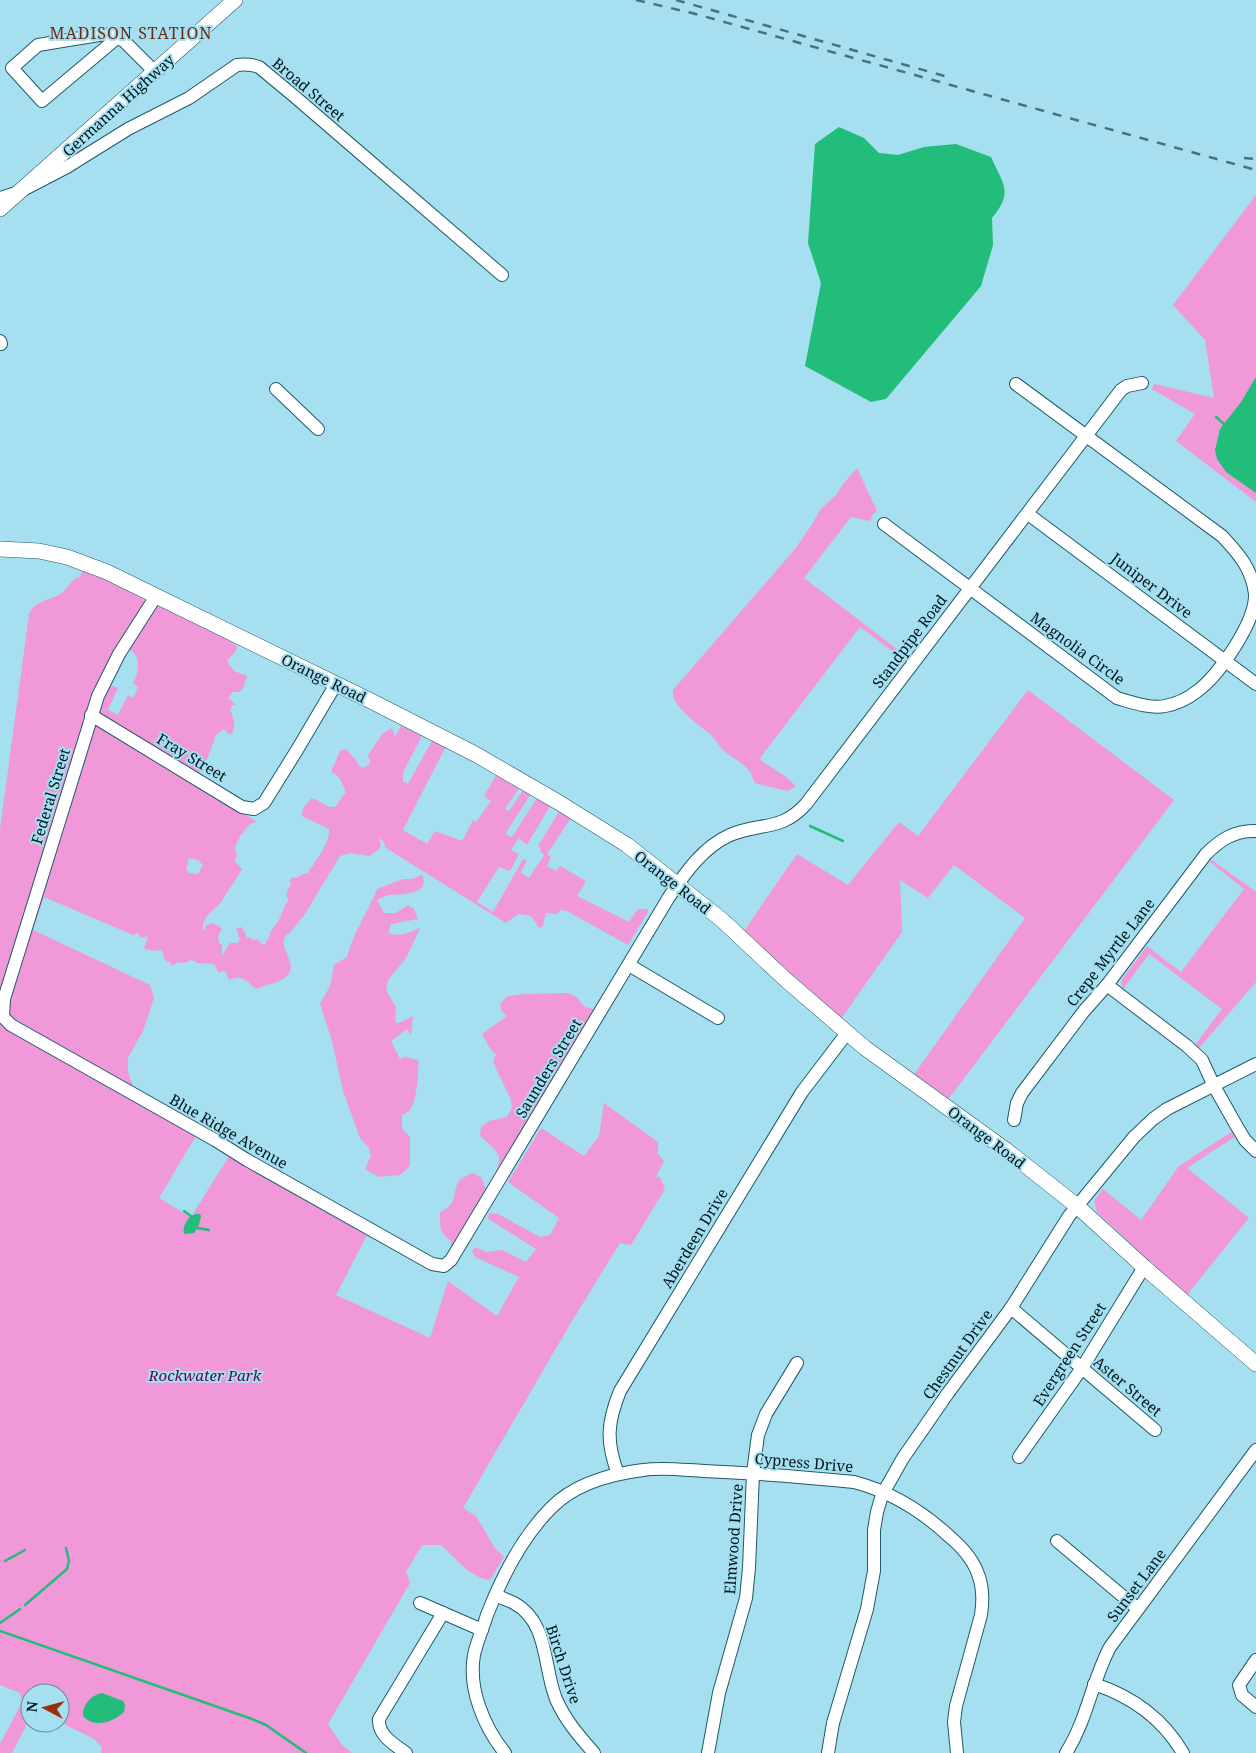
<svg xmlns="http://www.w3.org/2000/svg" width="1256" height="1753" font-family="'Noto Serif',serif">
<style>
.green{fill:#f198d8;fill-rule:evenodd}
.water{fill:#22bd7a}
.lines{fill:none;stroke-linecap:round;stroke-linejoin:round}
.stream{stroke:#22bd7a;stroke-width:2.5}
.minor-casing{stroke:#205a69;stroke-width:14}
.major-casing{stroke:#205a69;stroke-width:16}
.minor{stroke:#fff;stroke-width:12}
.major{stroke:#fff;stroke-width:15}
.rail{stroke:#4b717c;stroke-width:2.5;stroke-dasharray:9 9;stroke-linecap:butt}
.labels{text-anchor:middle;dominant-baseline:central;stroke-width:4;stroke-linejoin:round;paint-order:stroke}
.street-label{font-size:15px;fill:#01171d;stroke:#a5dff0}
.park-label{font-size:15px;font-style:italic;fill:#620051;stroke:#a5dff0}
.neighbourhood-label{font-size:16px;letter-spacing:1px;fill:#6c2a15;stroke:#a5dff0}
</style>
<rect width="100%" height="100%" fill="#a5dff0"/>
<g class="green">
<polygon points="1256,195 1256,502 1176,441 1195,414 1152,389 1154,384 1214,398 1205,340 1173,305"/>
<path d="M857,468L877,511L873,514L870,521L851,517L804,578L910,659L907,662L860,627L760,758L763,762L785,776L795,785V787L788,791C777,788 765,786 755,783C753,779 752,775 750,772C744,763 733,758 725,752C719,747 716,739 710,734C699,725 670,705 673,690L795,549L811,526L820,510L836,495L843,484Z"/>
<path d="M83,568L141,596L145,603L104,672L0,1002V829L29,615C33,601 51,600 62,593C70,587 71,578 80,577Z"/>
<path d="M156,602L221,635L237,646L236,651L227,661L234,671L247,676L244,686L240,692H233L228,698L236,705H232L230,710C234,718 236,727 232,734H229L224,729L216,735L208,757L194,782L257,822L250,824L240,836L235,847L237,856L234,861L242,869C236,880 229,888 223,899C217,910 201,915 203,930H205L206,925L213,923L222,928L218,937L219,943L222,945V956L230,943H238L240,939L236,929L242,927L247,938L250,937L252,940L257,939L263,945L266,944V940L269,939L270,932L278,922L286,903L289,901C285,894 286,891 291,885L290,880L292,877L296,878L303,874L308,873C315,861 330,844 329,829L302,816C302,808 306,803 312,798C321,801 325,808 335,807L346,792L339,777L331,772L340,751L346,749L356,760L359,766L363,768L370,764V760L368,755L383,733L392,728L395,737L401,726L422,736L403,772V781L408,784L433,739L446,746L403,830L427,844L435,831L462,841L473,820L476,822L491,801L484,796L497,774L519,788L505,809L509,811L523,790L531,794L505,834L512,837L537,798L550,806L527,845L519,838L511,850L519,854L510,871L499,867L477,902L493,912L523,859L527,860L521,873L529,878L544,855L540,851L541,849L538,846L560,810L571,818L547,854L551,857L547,866L556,871L560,866L586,881L577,896L629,922L638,909H648V912L628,945L567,911L561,910L556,914L546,913L543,926L539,928L531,916L518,914L506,923L386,848L383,841L379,838L381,846L378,850L369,856L350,853L340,856L305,914L289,934H287C275,947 301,964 286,977C279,983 265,985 256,989C247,982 242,973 229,980L226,974L227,972L222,971L219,973L214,964L198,963L192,960L184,963L177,962L173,966L169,961L166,962L161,949L158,951L144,949L148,936L141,938L138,933L133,935L44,897L33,930L150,985L154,998L143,1031L128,1058V1072L133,1086L97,1068L14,1022L5,1009L107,684L118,688L108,710L118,715L128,695L133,698L138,687L133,683C139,673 142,656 129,649ZM190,858L198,860L203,865L198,874L189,873L186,868L189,861L185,862Z"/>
<polygon points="1028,690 1174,800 947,1101 913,1076 1025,918 954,865 928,898 900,880 902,932 841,1019 744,931 797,854 848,885 899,822 918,836"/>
<polygon points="1212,860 1256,892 1256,982 1199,1048 1195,1045 1222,1009 1149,954 1123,989 1121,982 1123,978 1147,946 1181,972 1244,889 1210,862"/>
<path d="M422,875C432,895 400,894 389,895C384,896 381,898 377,900L384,913H396L408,905L414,909L418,919L391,924L388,933C400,937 408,933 420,928L406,958L388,980L386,990L396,1007L395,1022L399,1023L413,1016L411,1035L407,1029L391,1041L400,1059L405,1057L418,1060C419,1072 417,1102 409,1111C407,1113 404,1114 402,1115V1129L410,1137V1166L400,1175L379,1177L365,1169L371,1156L369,1148L360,1138L343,1091L332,1041L320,1004L330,986L334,965L347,957C353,933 368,912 377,889L403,879H412Z"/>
<path d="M568,993L578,998C582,1006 586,1008 595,1009L458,1244L451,1251V1241C439,1232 440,1226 440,1212C461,1203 450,1190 461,1179C464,1177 469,1175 472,1173L481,1177L485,1187H490C501,1157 506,1158 480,1136L481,1127L489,1121L507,1117L512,1107L511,1100L493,1062L496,1054L491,1050L482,1034L507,1016L501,1010L500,1004L508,996L525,994Z"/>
<path d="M0,1020L197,1134L159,1198L191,1217L231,1153L368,1233L336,1295L430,1338L448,1281L497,1316L519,1277L475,1257L472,1251L475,1247L486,1252L502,1250L526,1262L536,1249L488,1219L489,1213L498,1214L540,1237L550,1235L559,1218L508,1182L541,1128L584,1156L599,1136L604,1103L658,1142V1154L664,1161L656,1177H660L665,1189L631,1245L620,1243L569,1326L463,1508L476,1516L495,1548L504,1557L490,1580C470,1578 456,1558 441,1545H422L406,1572L410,1583L328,1724L342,1745L352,1753H101L102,1747L94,1739L60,1722V1693H30V1718L12,1753H0V1744L19,1708L22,1700L20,1693L0,1685Z"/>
<polygon points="1233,1131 1236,1136 1187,1168 1249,1218 1186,1296 1097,1212 1094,1201 1103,1189 1141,1220 1179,1166"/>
</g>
<g class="water">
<path d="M839,127L864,138L879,153L898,155L924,147L956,144L991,157C1003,184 1014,192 992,218L993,245L981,286L886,399L871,402L805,366L821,283L808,243L815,144Z"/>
<polygon points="1256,377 1256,493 1226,472 1217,459 1215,450 1220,429 1241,402"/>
<path d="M195,1214H200L201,1216L199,1225L194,1233L184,1234C182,1227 188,1216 195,1214Z"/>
<path d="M102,1693L123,1701L125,1705L124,1712C113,1722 95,1729 83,1716C82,1705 91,1695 102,1693Z"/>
</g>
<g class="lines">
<g class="stream">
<polyline points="1216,417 1224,424"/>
<polyline points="810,826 843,841"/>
<polyline points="184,1211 191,1216"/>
<polyline points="197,1228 209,1230"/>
<polyline points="5,1561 25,1550"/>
<polyline points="25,1605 67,1569 69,1561 66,1548"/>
<polyline points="0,1623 20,1609"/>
<polyline points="0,1631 252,1719 266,1725 306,1753"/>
</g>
<g class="minor-casing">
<g id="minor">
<path d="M117,38L42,101L12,68L38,45L105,34C112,36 118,38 124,41L155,72"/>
<path d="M0,198L19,192L67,167L128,129L189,98L237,65C245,64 251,64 259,67L294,96L502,275"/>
<polyline points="0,341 1,344"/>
<polyline points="276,389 318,429"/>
<polyline points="1028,514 1256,684"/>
<path d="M884,524L1117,698C1131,702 1150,709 1165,706C1176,704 1187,699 1196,692C1218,677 1256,622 1255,594C1252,569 1239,554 1222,536L1016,384"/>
<path d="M156,596L119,654L98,696L4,999L3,1017L11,1025L215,1140L247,1160L432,1264L444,1266L451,1260L669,897C685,873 703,847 730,835C760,822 781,832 806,804L1121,390L1127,386L1142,383"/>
<polyline points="91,715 242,807 254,809 264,803 297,750 336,684"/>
<polyline points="629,965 718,1018"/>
<polyline points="1107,985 1187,1046 1202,1060 1214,1086 1236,1125 1245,1140 1256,1151"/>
<path d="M1014,1120L1017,1103L1022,1093L1084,1011L1107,985L1206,854C1220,840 1235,830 1256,831"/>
<polyline points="1011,1308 1155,1430"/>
<polyline points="1019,1457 1082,1368 1144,1267"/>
<path d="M618,1474C606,1442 607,1423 620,1391L802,1092L847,1033"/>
<polyline points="1057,1541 1138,1609"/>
<path d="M496,1595C501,1598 508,1600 514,1603C549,1622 543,1667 556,1699C565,1720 579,1736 594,1753"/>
<polyline points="420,1603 482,1630"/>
<polyline points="1256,1660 1239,1685 1242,1695 1256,1707"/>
<path d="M1094,1684C1131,1696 1163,1719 1183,1753"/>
<path d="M406,1753C394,1744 378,1736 379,1719L443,1613"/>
<path d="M505,1753C484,1727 468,1689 474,1655C477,1641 483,1628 487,1615C501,1579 523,1536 551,1508C574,1484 611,1474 643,1470C663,1467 684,1470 704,1471C754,1473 804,1477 854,1482C892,1492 922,1511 950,1537C963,1548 974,1560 979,1577C983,1589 983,1602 981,1615L956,1706L954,1722L957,1753"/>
<polyline points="708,1753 719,1693 746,1598 749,1568 753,1473 758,1435 766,1414 797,1363"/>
<polyline points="828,1753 833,1723 867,1609 871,1587 874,1571 874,1530 877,1512 882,1495 903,1458 948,1393 1011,1308 1069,1216 1134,1137 1153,1119 1167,1109 1256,1064"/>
<path d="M1066,1753C1087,1720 1092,1681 1110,1647L1256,1450"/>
</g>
</g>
<g class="major-casing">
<g id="major">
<polyline points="0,209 235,0"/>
<polyline points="0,549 39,551 67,557 107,572 371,701 475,754 558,802 627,845 722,920 786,980 865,1048 1006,1150 1077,1206 1144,1267 1256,1364"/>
</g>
</g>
<use href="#minor" class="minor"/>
<use href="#major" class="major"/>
<g class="rail">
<polyline points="636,0 692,13 1256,170"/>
<polyline points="676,0 948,77"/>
<polyline points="1244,158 1256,159"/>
</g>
</g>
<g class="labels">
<g class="street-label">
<text transform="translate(309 89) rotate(40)">Broad Street</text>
<text transform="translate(118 105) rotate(-42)">Germanna Highway</text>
<text transform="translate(1152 585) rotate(37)">Juniper Drive</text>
<text transform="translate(909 641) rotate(-53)">Standpipe Road</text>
<text transform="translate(1078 648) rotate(36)">Magnolia Circle</text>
<text transform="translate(324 678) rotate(26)">Orange Road</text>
<text transform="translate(192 757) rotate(31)">Fray Street</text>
<text transform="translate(50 796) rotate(-73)">Federal Street</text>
<text transform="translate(673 882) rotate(38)">Orange Road</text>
<text transform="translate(1110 952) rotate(-52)">Crepe Myrtle Lane</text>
<text transform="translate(548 1068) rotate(-59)">Saunders Street</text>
<text transform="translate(229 1131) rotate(30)">Blue Ridge Avenue</text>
<text transform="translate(987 1137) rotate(37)">Orange Road</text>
<text transform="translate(694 1238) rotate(-59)">Aberdeen Drive</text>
<text transform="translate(957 1354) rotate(-54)">Chestnut Drive</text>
<text transform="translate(1069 1354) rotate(-57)">Evergreen Street</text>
<text transform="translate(1128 1386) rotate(40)">Aster Street</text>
<text transform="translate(804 1462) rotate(5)">Cypress Drive</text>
<text transform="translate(733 1539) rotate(-86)">Elmwood Drive</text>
<text transform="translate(1136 1585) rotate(-53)">Sunset Lane</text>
<text transform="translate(564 1664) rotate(72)">Birch Drive</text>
</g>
<g class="park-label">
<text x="205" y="1375">Rockwater Park</text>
</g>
<g class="neighbourhood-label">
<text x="131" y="33">MADISON STATION</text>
</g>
</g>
<g transform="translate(45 1708) rotate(276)"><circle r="24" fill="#a5dff0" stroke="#638f9c"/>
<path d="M0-4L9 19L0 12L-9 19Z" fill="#98310a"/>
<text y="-8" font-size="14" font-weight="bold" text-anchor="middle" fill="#01171d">N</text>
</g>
</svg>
